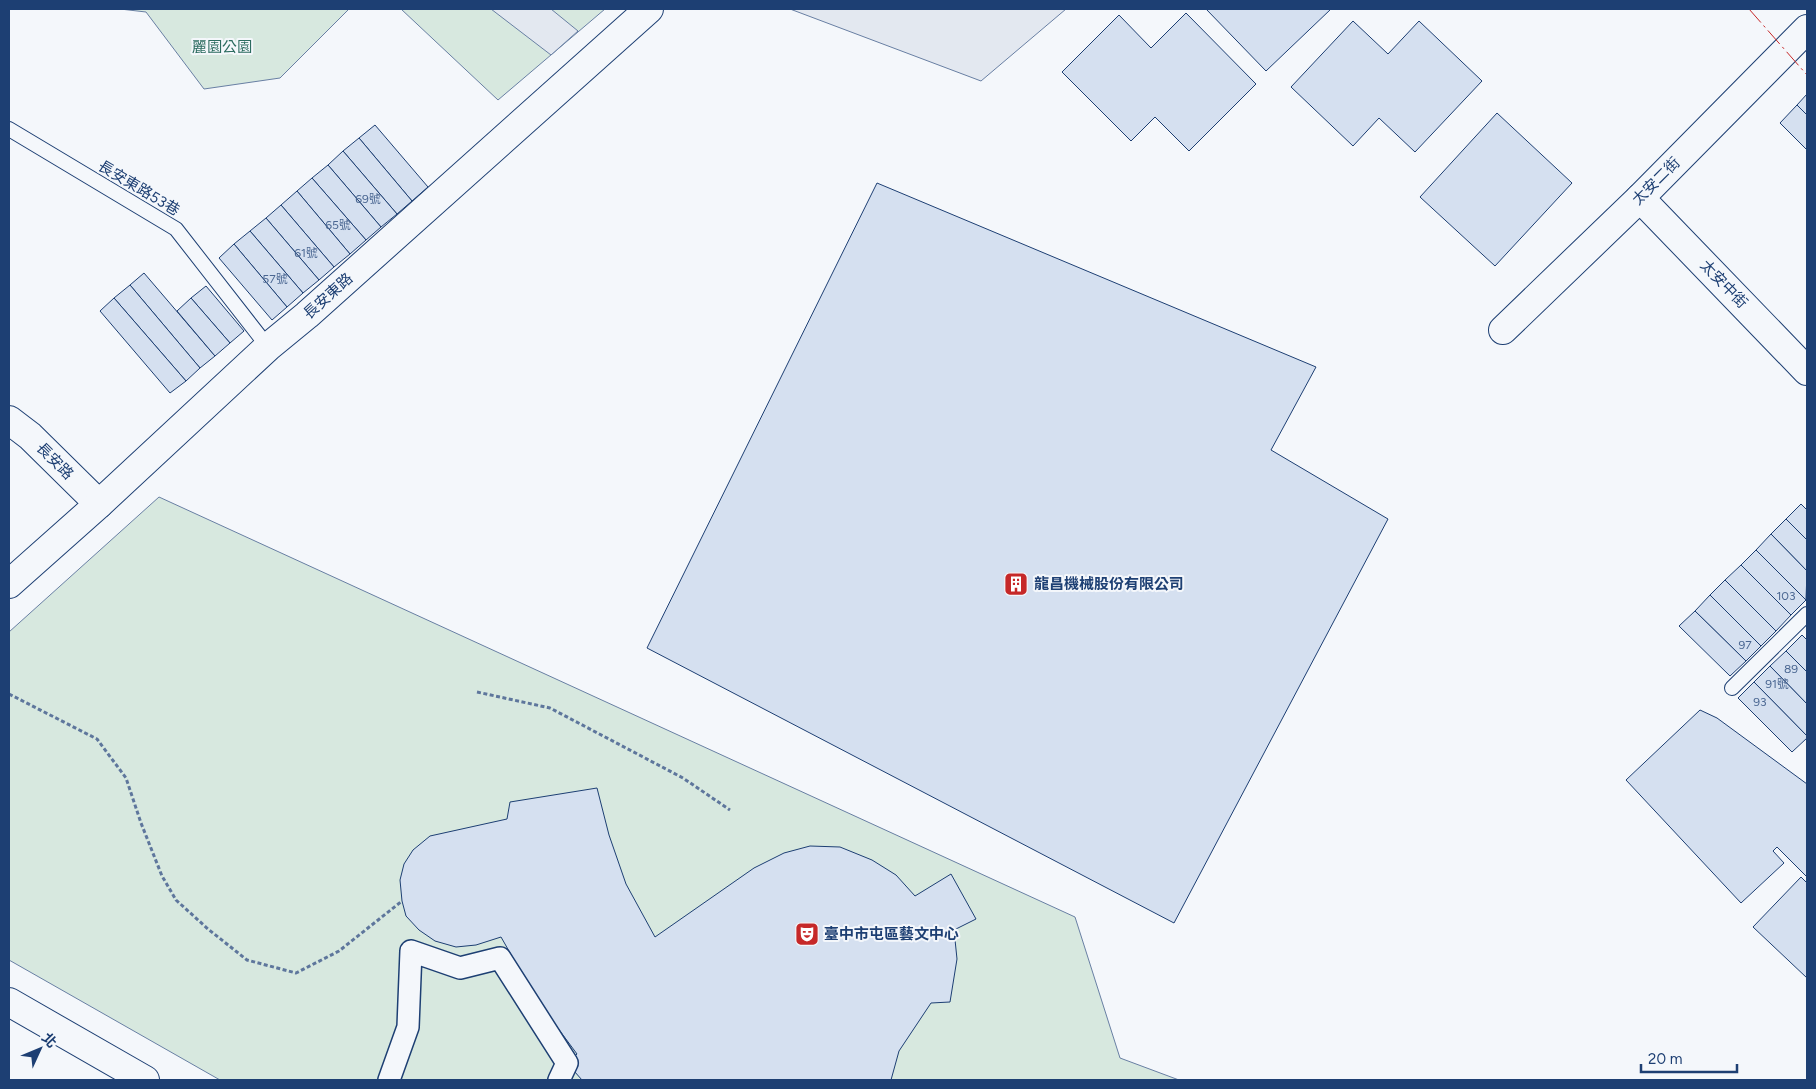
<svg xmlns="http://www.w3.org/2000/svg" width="1816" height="1089" font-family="Figtree,'Noto Sans TC',sans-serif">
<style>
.green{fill:#d7e8df;stroke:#687fa3}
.parking{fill:#e3e8f0;stroke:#687fa3}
.building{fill:#d5e0f0;stroke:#1d3f73}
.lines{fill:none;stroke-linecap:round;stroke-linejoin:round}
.service-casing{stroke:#1d3f73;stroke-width:16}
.pedestrian-casing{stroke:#1d3f73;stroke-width:24}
.minor-casing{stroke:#1d3f73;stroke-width:30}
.tertiary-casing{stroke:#1d3f73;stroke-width:30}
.secondary-casing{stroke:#1d3f73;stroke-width:30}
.path{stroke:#5e769c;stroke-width:3;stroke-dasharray:4 2.5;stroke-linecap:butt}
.service{stroke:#f4f7fb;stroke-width:14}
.pedestrian{stroke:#f4f7fb;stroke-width:21}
.minor{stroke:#f4f7fb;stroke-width:28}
.tertiary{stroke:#f4f7fb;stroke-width:28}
.secondary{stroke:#f4f7fb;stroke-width:28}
.power{stroke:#c62828;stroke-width:1;stroke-dasharray:18 4 2.5 4;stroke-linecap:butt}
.labels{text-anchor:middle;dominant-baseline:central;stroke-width:4;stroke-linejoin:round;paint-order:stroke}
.number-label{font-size:12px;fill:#4b6792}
.park-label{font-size:15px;fill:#2c6c60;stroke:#f4f7fb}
.street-label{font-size:15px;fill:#1d3f73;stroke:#f4f7fb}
.poi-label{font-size:15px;font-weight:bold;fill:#1d3f73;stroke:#f4f7fb;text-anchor:start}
</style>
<rect width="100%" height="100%" fill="#f4f7fb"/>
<g class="green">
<polygon points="120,9 349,9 280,78 204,89 146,12"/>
<polygon points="401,9 605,9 498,100"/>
<polygon points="159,497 1075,917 1120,1058 1179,1080 220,1080 9,960 9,632"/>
</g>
<g class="parking">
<polygon points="491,9 551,9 578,31 551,55"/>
<polygon points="790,9 1066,9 981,81"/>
</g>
<g class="building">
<polygon points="1206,9 1331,9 1266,71"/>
<polygon points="1186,13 1256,84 1189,151 1155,117 1131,141 1062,72 1119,15 1151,48"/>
<polygon points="1353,21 1388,54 1419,21 1482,81 1415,152 1379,118 1353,146 1291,87"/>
<polygon points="1807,94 1807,115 1797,105"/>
<polygon points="1797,105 1807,115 1807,150 1780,123"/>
<polygon points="1497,113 1572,183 1495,266 1420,197"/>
<polygon points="375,125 428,187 412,201 359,138"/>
<polygon points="359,138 412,201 397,214 343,151"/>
<polygon points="343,151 397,214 381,227 328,165"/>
<polygon points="328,165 381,227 366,240 312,178"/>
<polygon points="312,178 366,240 350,254 297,191"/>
<polygon points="877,183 1316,367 1271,450 1388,519 1174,923 647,648"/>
<polygon points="297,191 350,254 334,267 281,205"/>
<polygon points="281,205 334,267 319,280 266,218"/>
<polygon points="266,218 319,280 303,293 250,231"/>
<polygon points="250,231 303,293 287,307 234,244"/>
<polygon points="234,244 287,307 272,320 219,258"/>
<polygon points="144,273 215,356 200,368 130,285"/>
<polygon points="130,285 200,368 186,381 114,298"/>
<polygon points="206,286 244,331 230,343 191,298"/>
<polygon points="114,298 186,381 170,393 100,311"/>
<polygon points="191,298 230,343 215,356 177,311"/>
<polygon points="1801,504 1807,510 1807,540 1786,519"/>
<polygon points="1786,519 1807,540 1807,571 1771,534"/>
<polygon points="1771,534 1807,571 1806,600 1756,550"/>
<polygon points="1756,550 1806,600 1791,615 1741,565"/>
<polygon points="1741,565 1791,615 1776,631 1725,580"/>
<polygon points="1725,580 1776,631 1761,646 1710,595"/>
<polygon points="1710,595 1761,646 1746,661 1695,611"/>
<polygon points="1695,611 1746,661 1730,676 1679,626"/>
<polygon points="1802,635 1807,640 1807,672 1786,651"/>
<polygon points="1786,651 1807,672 1807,704 1770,666"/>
<polygon points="1770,666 1807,704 1807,736 1754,682"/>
<polygon points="1754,682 1807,736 1807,738 1792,752 1738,698"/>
<polygon points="1700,710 1717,718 1807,784 1807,877 1777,847 1773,851 1784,863 1741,903 1626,780"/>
<polygon points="597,788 609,835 626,884 655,937 754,868 784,853 810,846 840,847 872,860 896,875 915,896 951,874 976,919 954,930 957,959 950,1002 931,1003 899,1051 891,1080 582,1080 567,1063 577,1054 537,1000 501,937 476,945 456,947 435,941 419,930 406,916 402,901 400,880 404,864 413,850 430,836 507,819 510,802"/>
<polygon points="1801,877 1807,883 1807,978 1753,927"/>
</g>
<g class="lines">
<g class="service-casing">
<g id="service">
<polyline points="9,129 176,229 268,347"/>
<polyline points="1732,688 1807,614"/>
</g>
</g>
<g class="pedestrian-casing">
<polyline id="pedestrian" points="389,1080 408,1027 411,951 460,968 500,958 567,1063 559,1080"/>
</g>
<g class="minor-casing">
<g id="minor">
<polyline points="1640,198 1807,371"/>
<polyline points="1503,330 1640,198 1807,29"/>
<polyline points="9,420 30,436 99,504"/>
</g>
</g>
<g class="tertiary-casing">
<polyline id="tertiary" points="9,584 99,504 268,347 307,315 649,9"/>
</g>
<g class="secondary-casing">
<polyline id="secondary" points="9,1002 145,1080"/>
</g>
<g class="path">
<polyline points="477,692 550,708 683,778 730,810"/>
<polyline points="9,694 97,739 126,778 141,823 162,876 176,900 208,929 247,960 296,973 339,951 402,901"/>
</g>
<use href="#service" class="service"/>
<use href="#pedestrian" class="pedestrian"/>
<use href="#minor" class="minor"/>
<use href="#tertiary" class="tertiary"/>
<use href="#secondary" class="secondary"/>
<polyline class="power" points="1749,9 1807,75"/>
</g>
<defs>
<g id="building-square" transform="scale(1.25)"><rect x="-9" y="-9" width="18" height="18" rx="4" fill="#c62828" stroke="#f4f7fb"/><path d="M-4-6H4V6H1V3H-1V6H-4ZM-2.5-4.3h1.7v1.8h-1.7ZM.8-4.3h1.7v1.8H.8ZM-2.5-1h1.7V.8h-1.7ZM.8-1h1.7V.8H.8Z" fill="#fff"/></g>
<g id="theatre-square" transform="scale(1.25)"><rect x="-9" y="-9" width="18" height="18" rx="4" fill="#c62828" stroke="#f4f7fb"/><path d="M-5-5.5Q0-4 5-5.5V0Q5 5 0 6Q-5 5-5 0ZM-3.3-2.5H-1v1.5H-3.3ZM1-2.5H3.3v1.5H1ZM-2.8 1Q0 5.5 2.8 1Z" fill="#fff"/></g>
</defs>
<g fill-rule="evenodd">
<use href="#building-square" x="1016" y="584"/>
<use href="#theatre-square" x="807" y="934"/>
</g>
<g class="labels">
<g class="number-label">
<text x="368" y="199">69號</text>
<text x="338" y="225">65號</text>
<text x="306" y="253">61號</text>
<text x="275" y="279">57號</text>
<text x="1786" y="596">103</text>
<text x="1745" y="645">97</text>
<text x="1791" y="669">89</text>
<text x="1777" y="684">91號</text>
<text x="1760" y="702">93</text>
</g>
<g class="park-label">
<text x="222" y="47">麗園公園</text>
</g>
<g class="street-label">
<text transform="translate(1656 181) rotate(-45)">太安二街</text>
<text transform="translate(139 188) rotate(31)">長安東路53巷</text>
<text transform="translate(1724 284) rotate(46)">太安中街</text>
<text transform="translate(328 296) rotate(-42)">長安東路</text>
<text transform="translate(55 461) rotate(45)">長安路</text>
</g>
<g class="poi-label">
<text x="1034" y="584">龍昌機械股份有限公司</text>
<text x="824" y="934">臺中市屯區藝文中心</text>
</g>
</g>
<rect width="1816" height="1089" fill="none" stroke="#1d3f73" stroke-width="20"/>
<g transform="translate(40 1049) rotate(46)" stroke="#f4f7fb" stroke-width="4" paint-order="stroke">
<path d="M0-4L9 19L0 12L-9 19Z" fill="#1d3f73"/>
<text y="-8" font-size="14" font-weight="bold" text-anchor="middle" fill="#1d3f73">北</text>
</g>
<path d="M1641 1064v8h96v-8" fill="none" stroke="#1d3f73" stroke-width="2.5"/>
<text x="1648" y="1064" font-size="15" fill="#1d3f73" stroke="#f4f7fb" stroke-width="4" paint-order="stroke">20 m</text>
</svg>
